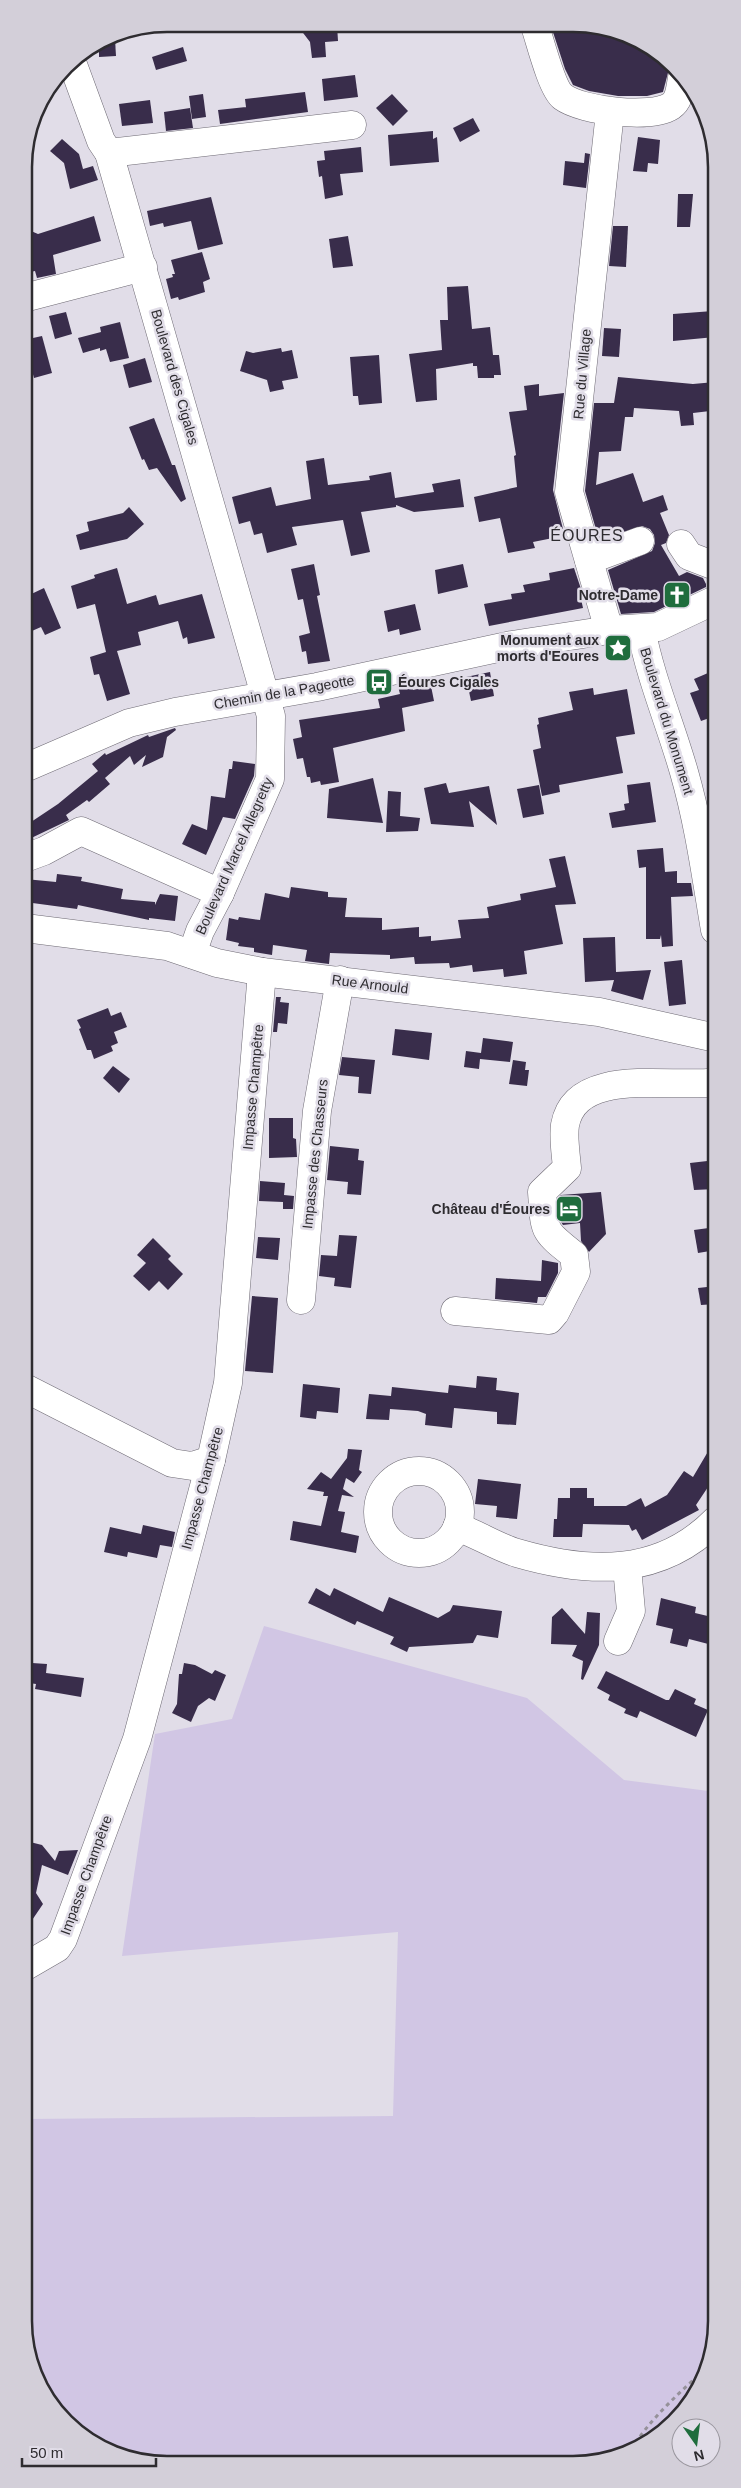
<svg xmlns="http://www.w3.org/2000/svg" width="741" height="2488" font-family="Helvetica,sans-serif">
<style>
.green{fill:#d1c6e4}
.building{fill:#392d4b}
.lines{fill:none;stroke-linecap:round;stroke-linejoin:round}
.minor-casing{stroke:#6e6a74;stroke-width:29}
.path{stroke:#959199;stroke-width:3;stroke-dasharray:4 4;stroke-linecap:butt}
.minor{stroke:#fff;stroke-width:28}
.labels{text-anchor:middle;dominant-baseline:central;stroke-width:5;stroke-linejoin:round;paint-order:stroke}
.street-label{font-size:14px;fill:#2e2c30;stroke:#e1dde8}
.poi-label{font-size:14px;font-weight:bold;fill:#2e2c30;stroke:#e1dde8;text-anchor:end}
.quarter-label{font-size:16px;letter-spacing:1px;fill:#2e2c30;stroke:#e1dde8}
.rim{fill:none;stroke:#2e2c30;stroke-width:2.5}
</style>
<rect width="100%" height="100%" fill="#e1dde8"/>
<polygon class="green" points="264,1626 527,1698 624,1780 716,1792 717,2329 706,2375 681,2415 645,2445 601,2462 140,2462 66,2422 26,2348 26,2119 393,2116 398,1932 122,1956 155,1734 232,1719"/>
<g class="building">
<polygon points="297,25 337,25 338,41 325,42 326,57 312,58 310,42"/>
<polygon points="551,26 602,27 668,62 669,69 663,92 647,96 618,96 589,91 573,85 565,69"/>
<polygon points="115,39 116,56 99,57 99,44 105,40"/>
<polygon points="183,47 187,61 156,70 152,57"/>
<polygon points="355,75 358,97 324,101 322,79"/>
<polygon points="305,92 308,112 220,124 218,110 246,107 247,115 245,99"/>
<polygon points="203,94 206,117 192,119 189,96"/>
<polygon points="392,94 408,111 393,126 376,108"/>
<polygon points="150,100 153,123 122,126 119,104"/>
<polygon points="190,108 193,128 166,131 164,112"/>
<polygon points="473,118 480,131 460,142 453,128"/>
<polygon points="433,131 433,139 437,137 439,162 390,166 388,135"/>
<polygon points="638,137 660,140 658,164 648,163 647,172 633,171"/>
<polygon points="62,139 79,154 83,169 93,166 98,180 70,189 64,163 50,151"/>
<polygon points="361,147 363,172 340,174 343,195 325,199 322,176 319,177 317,161 325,160 324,151"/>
<polygon points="585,153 590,154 586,188 563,185 565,161 584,163"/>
<polygon points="678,194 693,194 690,227 677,227"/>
<polygon points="211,197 223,244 198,250 191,221 164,227 163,223 150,226 147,211"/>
<polygon points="94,216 101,241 53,255 56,274 37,278 35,271 30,272 24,254 24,228 38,234"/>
<polygon points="613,226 628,226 626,267 609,266"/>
<polygon points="348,236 353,266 333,268 329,239"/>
<polygon points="202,252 210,279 203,282 205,292 179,300 178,297 171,299 166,279 173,277 172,274 175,274 171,260"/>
<polygon points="468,286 472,329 490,327 493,355 499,355 501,375 494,375 494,378 478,378 477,366 473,366 473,363 436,369 437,400 416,402 409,354 442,350 440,320 448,320 447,287"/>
<polygon points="713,311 715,337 673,341 673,314"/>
<polygon points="66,312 72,334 55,339 49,316"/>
<polygon points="120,322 129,358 110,362 106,349 100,351 100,348 83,353 78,338 101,332 100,327"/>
<polygon points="604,328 621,329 619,357 602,356"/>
<polygon points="42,336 52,373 34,378 24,340"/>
<polygon points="281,348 282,352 292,350 298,378 282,381 284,389 270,392 267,380 240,371 246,351 253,353"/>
<polygon points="379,355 382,403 359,405 358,396 353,396 350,357"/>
<polygon points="145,358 152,382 129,388 123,365"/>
<polygon points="618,377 693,384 715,382 715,406 710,406 710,411 693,413 694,425 681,426 679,411 634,408 633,417 625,417 621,451 599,452 596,485 633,473 643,502 663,495 668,510 660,513 669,535 666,543 661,545 679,576 687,572 703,578 706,584 706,587 654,612 621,614 608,570 652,551 655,543 654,535 650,529 642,526 599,540 585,491 594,403 614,403"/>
<polygon points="539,384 539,396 564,393 553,490 563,529 557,530 558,537 533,542 535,548 508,553 500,518 479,522 474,497 517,487 514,456 516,455 509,412 527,410 524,386"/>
<polygon points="154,418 172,465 175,465 186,499 181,502 157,468 149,470 144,459 142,460 129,427"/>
<polygon points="324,458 328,485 370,480 369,476 391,472 395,498 434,492 432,484 460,479 464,507 414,512 396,505 396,507 361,512 370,552 351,556 343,520 292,527 297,545 267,553 262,533 254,535 250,521 239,524 232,497 271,487 276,506 311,499 306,461"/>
<polygon points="129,507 144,524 127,539 80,550 76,535 89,531 87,522 123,513"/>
<polygon points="314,564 320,595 317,596 330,661 308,664 306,651 302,652 299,636 310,633 303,599 298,600 291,569"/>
<polygon points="463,564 468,587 438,594 435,570"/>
<polygon points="117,568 127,604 156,595 159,605 202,594 215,638 188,644 187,637 183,639 178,621 138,632 141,645 117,651 130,694 107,701 99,674 94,675 90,657 106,652 95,604 77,609 71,586 95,578 94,575"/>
<polygon points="574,568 581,589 579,590 583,608 489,626 484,604 512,599 511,594 525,592 523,585 550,580 549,573"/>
<polygon points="44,588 61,628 45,635 41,627 25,634 25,597"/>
<polygon points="415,604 421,630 400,635 399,629 388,632 384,611"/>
<polygon points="715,670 715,716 701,721 690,693 699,690 694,679"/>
<polygon points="490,672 494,696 471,701 466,677"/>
<polygon points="411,683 413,690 431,686 434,701 402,708 405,731 333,748 339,782 321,785 320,781 311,783 310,777 307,777 303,758 297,759 293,739 302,737 299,720 380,708 378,699 400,694 398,686"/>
<polygon points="593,688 594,695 627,689 635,734 616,737 623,773 559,785 560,792 542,796 533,750 541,748 537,725 539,724 538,718 573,710 569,692"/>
<polygon points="175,728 176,730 167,737 163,757 142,767 146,755 134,765 130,756 105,778 110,784 89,802 87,800 66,815 69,820 25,841 25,826 58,804 98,771 92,764 105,753 106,755 148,735 149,737"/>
<polygon points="233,761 255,764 254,776 235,819 223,817 206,855 182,844 192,824 207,830 211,796 225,798 229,769 232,769"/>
<polygon points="373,778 383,823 327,818 329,789"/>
<polygon points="650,782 656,822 612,828 609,813 625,810 624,804 629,803 627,785"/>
<polygon points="446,783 449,793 489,786 497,825 469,801 474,827 431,824 424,788"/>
<polygon points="539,785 544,814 523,818 517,789"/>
<polygon points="388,791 401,792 400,816 420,818 418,831 386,832"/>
<polygon points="663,848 665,872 677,871 677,883 691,883 693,896 671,897 673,946 662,947 661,935 660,939 646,939 646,867 639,868 637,850"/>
<polygon points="565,856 576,904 555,905 563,944 524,951 527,974 504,977 503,969 473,972 472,965 450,968 449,963 415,964 414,957 390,959 390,955 330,953 329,964 305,961 307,950 273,945 272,955 254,952 254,948 238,946 239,943 226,940 229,918 238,920 239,917 260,920 265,893 289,898 291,887 328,892 328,897 347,898 345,917 382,918 382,930 419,927 419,937 431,936 431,941 461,938 458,920 489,918 487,907 521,900 520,894 556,887 549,859"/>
<polygon points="57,874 82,877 81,881 123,889 121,899 155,902 155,905 160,894 178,896 175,921 149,918 149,920 78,905 77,909 25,902 25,879 56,882"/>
<polygon points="615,937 616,972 651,970 643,1000 611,991 614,980 585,982 583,938"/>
<polygon points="682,960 686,1004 669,1006 664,962"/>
<polygon points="276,997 281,997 280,1002 289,1003 287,1024 278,1023 277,1032 273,1032"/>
<polygon points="108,1008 111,1016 121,1012 127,1027 114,1032 118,1043 111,1046 113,1051 94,1059 91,1050 87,1050 79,1029 81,1028 77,1020"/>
<polygon points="395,1029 432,1033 429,1060 392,1055"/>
<polygon points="483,1038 513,1042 510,1062 480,1059 479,1069 464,1067 466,1051 481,1053"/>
<polygon points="342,1057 375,1060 371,1094 358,1093 359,1077 339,1075"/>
<polygon points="513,1060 526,1062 525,1070 529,1070 527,1086 509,1084"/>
<polygon points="113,1066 130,1079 119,1093 103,1078"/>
<polygon points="269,1118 293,1118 293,1138 296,1139 297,1157 269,1158"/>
<polygon points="330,1146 359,1149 358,1160 364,1161 361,1195 347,1194 348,1182 327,1180"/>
<polygon points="716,1160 716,1189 694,1190 690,1163"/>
<polygon points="260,1181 285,1183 284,1195 294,1196 293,1209 283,1209 283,1202 259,1201"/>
<polygon points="601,1192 606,1234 589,1252 581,1241 580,1223 563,1225 561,1222 558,1198 561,1195"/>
<polygon points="716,1227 716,1250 698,1253 694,1230"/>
<polygon points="339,1235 357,1236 351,1288 334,1286 335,1278 319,1276 321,1255 337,1256"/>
<polygon points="258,1237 280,1238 278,1260 256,1258"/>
<polygon points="153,1238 171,1256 168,1259 183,1274 168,1290 159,1281 149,1291 133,1276 146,1263 137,1255"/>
<polygon points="542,1260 558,1263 558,1273 546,1297 538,1297 537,1303 495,1299 496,1278 541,1281"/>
<polygon points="716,1286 716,1304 701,1305 698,1288"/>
<polygon points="252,1296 278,1298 273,1373 245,1371"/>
<polygon points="477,1376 497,1378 496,1390 519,1393 516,1425 497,1424 497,1412 454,1408 452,1428 425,1425 426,1414 418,1411 390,1409 389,1420 366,1419 369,1394 391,1396 392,1387 448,1393 449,1385 476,1388"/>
<polygon points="303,1384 340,1388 338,1413 317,1411 316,1419 300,1417"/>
<polygon points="716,1438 716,1475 696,1505 699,1510 642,1540 636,1529 632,1531 629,1525 583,1524 582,1537 553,1537 554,1519 557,1519 558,1498 570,1498 570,1488 587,1488 587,1498 594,1498 594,1506 626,1506 641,1498 645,1507 667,1495 684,1471 693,1477"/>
<polygon points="348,1449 362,1450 359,1470 362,1472 354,1483 346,1478 343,1489 354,1497 342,1495 338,1511 345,1512 341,1532 359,1536 356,1553 290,1540 293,1521 321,1526 328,1496 323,1496 324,1492 307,1489 321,1472 331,1479 347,1458"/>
<polygon points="478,1479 521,1484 517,1519 496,1517 497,1506 475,1504"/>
<polygon points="143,1525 175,1532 172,1547 160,1545 157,1558 128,1552 127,1557 104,1552 110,1527 141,1534"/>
<polygon points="316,1588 330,1596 334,1588 383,1612 389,1597 438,1618 450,1611 453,1605 502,1611 498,1638 477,1635 473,1643 409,1647 407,1652 390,1644 394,1637 357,1621 355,1625 308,1603"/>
<polygon points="661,1598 696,1607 695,1613 716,1618 716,1646 689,1639 687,1647 670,1643 673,1629 656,1625"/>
<polygon points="562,1608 585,1634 587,1612 600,1613 599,1645 583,1680 581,1679 583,1661 572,1656 577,1645 551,1644 552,1617"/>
<polygon points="32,1663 47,1664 46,1673 84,1678 81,1697 35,1689 36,1684 29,1683"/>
<polygon points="184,1663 195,1665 212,1674 215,1670 226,1675 215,1701 209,1698 198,1706 191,1722 172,1713 177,1704 179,1674 182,1674"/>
<polygon points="606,1671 666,1700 669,1700 675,1689 696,1699 694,1704 708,1710 696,1737 640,1711 637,1718 624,1713 626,1709 608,1700 610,1695 597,1688"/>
<polygon points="26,1841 42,1845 55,1861 59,1851 78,1850 68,1875 42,1865 36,1893 43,1904 26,1929"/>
</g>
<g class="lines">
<g class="minor-casing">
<g id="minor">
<path d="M535,26C540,41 552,89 563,97C582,111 651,119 671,106C680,100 680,88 682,78"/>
<polyline points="72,62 101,141 109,153 271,716 270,779 220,893 200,931 192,954"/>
<polyline points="109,153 352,125"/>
<polyline points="24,298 143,267"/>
<polyline points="681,544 689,556 715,566"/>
<polyline points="589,560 640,541"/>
<path d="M641,629C651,680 670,723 684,772C699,824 706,877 715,930"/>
<polyline points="609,630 569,492 610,112"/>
<polyline points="25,768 129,723 175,712 317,687 512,645 609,630 658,627 715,600"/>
<polyline points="25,858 44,851 81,831 220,893"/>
<polyline points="25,928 167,946 217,963 262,972 599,1012 716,1038"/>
<polyline points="301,1300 317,1111 340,980"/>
<path d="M455,1311L549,1320L555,1313L576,1272L574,1255C542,1230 545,1232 542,1192L567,1168C566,1155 563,1138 565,1125C576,1065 673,1089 716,1082"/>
<polyline points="25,1388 172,1463 192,1466 211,1460"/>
<circle cx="419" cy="1512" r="41"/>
<path d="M457,1527C477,1534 497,1547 517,1553C589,1574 660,1577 716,1520"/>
<polyline points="618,1641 631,1611 627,1567"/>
<polyline points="26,1966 57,1948 63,1939 137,1739 211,1460 228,1383 262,972"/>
</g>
</g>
<path class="path" d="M632,2450C642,2427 687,2384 708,2368"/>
<use href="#minor" class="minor"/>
</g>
<defs>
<g id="church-square" transform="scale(1.4375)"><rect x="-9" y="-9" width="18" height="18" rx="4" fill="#1f6d3d" stroke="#e1dde8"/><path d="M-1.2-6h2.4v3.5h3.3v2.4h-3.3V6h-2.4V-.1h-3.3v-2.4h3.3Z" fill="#fff"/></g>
<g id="sight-square" transform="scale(1.4375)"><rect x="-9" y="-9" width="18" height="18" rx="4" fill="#1f6d3d" stroke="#e1dde8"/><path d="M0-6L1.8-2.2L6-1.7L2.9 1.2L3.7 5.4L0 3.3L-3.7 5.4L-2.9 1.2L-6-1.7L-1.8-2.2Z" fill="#fff"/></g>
<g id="bus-square" transform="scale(1.4375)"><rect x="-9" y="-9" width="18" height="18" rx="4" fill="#1f6d3d" stroke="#e1dde8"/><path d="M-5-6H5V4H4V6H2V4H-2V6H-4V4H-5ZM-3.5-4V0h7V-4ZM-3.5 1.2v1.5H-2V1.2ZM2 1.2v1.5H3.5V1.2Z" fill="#fff"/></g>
<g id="hotel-square" transform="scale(1.4375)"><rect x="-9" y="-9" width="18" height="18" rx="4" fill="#1f6d3d" stroke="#e1dde8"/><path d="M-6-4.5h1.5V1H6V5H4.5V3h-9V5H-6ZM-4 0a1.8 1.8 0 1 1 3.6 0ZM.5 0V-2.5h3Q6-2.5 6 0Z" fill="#fff"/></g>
</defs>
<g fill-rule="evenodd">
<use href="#church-square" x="677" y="595"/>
<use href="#sight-square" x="618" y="648"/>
<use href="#bus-square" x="379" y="682"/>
<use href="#hotel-square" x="569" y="1209"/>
</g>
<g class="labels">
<g class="street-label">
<text transform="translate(582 374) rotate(-85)">Rue du Village</text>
<text transform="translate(175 377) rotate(74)">Boulevard des Cigales</text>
<text transform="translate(284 692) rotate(-10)">Chemin de la Pageotte</text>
<text transform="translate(667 721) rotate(73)">Boulevard du Monument</text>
<text transform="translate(234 856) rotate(-66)">Boulevard Marcel Allegretty</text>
<text transform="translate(370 984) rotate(7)">Rue Arnould</text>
<text transform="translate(253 1087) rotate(-85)">Impasse Champêtre</text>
<text transform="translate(315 1154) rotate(-84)">Impasse des Chasseurs</text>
<text transform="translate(202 1488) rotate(-75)">Impasse Champêtre</text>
<text transform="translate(86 1875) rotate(-70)">Impasse Champêtre</text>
</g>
<g class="poi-label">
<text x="658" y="595">Notre-Dame</text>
<text x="599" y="640">Monument aux<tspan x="599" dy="16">morts d'Eoures</tspan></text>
<text x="398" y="682" text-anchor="start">Éoures Cigales</text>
<text x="550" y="1209">Château d'Éoures</text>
</g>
<g class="quarter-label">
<text x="587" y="535">ÉOURES</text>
</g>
</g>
<path d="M0 0H741V2488H0ZM167 32H573A135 135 0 0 1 708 167V2321A135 135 0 0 1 573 2456H167A135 135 0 0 1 32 2321V167A135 135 0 0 1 167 32Z" fill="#d3cfd9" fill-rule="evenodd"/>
<path class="rim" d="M167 32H573A135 135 0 0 1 708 167V2321A135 135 0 0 1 573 2456H167A135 135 0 0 1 32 2321V167A135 135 0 0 1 167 32Z"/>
<g transform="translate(696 2443) rotate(166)"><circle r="24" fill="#e1dde8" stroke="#99969e"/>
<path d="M0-4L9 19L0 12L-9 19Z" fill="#1f6d3d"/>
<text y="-8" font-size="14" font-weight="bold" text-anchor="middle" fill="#2e2c30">N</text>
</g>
<path d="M22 2458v8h134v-8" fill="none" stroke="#2e2c30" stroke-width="2.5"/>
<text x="30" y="2458" font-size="15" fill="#2e2c30" stroke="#e1dde8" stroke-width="4" paint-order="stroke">50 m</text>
</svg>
